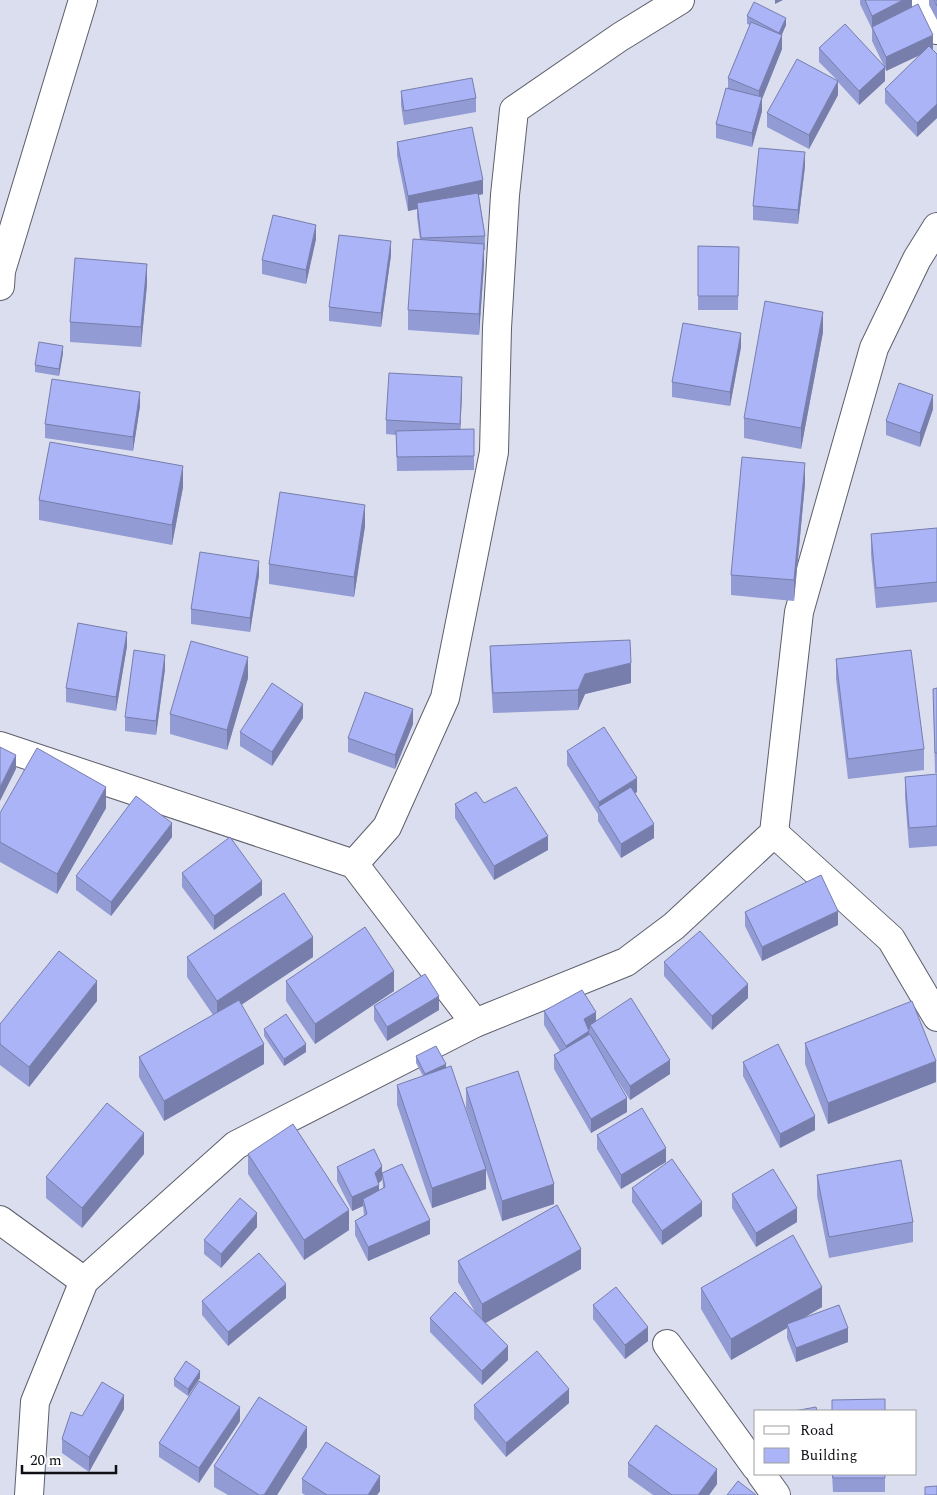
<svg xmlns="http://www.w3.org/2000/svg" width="937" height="1495" font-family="Spectral,serif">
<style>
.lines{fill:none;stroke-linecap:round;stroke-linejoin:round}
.street-casing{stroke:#5c5e6b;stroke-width:30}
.street{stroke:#fff;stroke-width:28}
.wall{fill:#929bd4}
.shaded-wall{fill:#777eac}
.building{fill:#aab4f6;stroke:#777eac}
</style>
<rect width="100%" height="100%" fill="#dbdeee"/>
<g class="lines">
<g class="street-casing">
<g id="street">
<polyline points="918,0 937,30"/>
<polyline points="0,286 1,271 83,0"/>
<polyline points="0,746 354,864 475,1023"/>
<polyline points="774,833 891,939 937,1017"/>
<polyline points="354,864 387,827 445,698 494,452 497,328 505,195 514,110 620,37 680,0"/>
<polyline points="0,1220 84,1281"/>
<polyline points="667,1344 756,1467"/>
<polyline points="761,1474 776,1495"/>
<polyline points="29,1495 35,1402 84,1281 236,1145 475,1023 626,962 674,926 774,833 799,612 874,348 917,259 937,227"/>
</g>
</g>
<use href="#street" class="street"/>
</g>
<g class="wall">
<polygon points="860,0 912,0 912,7 933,49 932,49 937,54 937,118 917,137 885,103 885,89 921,54 886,71 885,68 885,81 859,105 838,82 838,95 809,149 767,127 767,113 837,80 819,62 819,48 884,66 872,41 872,29 860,4"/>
<polygon points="929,0 937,0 937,20 929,5"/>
<polygon points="747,16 786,25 782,35 782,49 762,99 762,111 752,147 716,138 716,124 728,88 728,78 750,25 747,24"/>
<polygon points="401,91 476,98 476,112 404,125 401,105"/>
<polygon points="397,142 483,194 479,195 485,236 485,250 484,250 484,264 479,335 408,330 408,310 420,240 417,217 417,209 408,211 397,156"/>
<polygon points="805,166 798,224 753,220 753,206"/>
<polygon points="316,239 306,284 262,274 262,260"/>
<polygon points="698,246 739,247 738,310 698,310"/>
<polygon points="391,255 381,327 329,321 329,307"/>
<polygon points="147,284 141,347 70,342 70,322"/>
<polygon points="823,332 801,449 744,438 744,418"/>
<polygon points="741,347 730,406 672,397 672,382"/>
<polygon points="63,353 59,376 35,372 35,365"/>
<polygon points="462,392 460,430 474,429 474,470 397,471 396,435 386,434 386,420"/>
<polygon points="140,406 133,451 45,438 45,424"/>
<polygon points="933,409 920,447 886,435 886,421"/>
<polygon points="805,483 794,601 731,595 731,575"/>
<polygon points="183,487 172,545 39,520 39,500"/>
<polygon points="365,526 354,597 269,584 269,564"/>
<polygon points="937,528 937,602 876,608 871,554 871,534"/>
<polygon points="259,575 250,632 191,624 191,609"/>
<polygon points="127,646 116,711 66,702 66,688"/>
<polygon points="490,646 631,683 585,694 578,710 493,713 490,666"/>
<polygon points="836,659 924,749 924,770 848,779 836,679"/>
<polygon points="165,669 156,735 125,731 125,717"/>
<polygon points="248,678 227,750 170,734 170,714"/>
<polygon points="937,688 937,773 935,773 933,689"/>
<polygon points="303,718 272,766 240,746 240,732"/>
<polygon points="413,724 395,769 348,752 348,738"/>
<polygon points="567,751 637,792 635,793 654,838 621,858 598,821 598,814 567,765"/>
<polygon points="937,774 937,846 909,848 905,797 905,777"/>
<polygon points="455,804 548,850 494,880 455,818"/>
<polygon points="106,808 57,894 0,862 0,813"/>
<polygon points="172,837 111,916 76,890 76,876"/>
<polygon points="182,873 262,895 214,930 182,887"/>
<polygon points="745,912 838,925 762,961 745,926"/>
<polygon points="187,957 313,957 241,1005 264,1064 164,1121 139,1077 139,1057 213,1015 187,977"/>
<polygon points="664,962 748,998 712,1030 664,976"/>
<polygon points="286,981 394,991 315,1044 286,1001"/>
<polygon points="97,1001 29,1087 0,1065 0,1024"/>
<polygon points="374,1006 439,1010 387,1041 374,1020"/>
<polygon points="544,1011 596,1021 670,1074 630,1100 614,1075 627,1112 591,1133 554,1069 554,1055 560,1051 544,1025"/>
<polygon points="264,1029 306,1052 284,1066 264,1036"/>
<polygon points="805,1043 936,1082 828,1124 805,1064"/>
<polygon points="416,1056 446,1068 481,1153 466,1108 466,1088 554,1204 502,1221 486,1170 486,1189 432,1208 397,1105 397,1085 423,1076 416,1063"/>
<polygon points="743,1062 815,1130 780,1148 743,1076"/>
<polygon points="597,1135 666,1162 621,1189 597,1149"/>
<polygon points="144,1154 82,1228 46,1198 46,1177"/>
<polygon points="248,1154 349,1230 304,1260 248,1174"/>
<polygon points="337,1167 382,1180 378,1183 379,1191 383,1188 382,1173 430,1234 368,1261 355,1235 355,1221 364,1215 363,1206 352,1211 337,1181"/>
<polygon points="817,1175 913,1222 913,1242 829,1258 817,1196"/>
<polygon points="632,1188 702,1216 662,1245 632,1202"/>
<polygon points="732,1194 797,1222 756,1247 732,1208"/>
<polygon points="257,1227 221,1268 204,1254 204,1240"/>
<polygon points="458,1261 581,1269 485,1323 508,1360 482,1385 430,1332 430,1318 475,1312 458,1282"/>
<polygon points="701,1288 822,1307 805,1317 848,1342 796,1362 787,1338 787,1328 731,1360 701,1309"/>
<polygon points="286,1298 228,1346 202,1315 202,1301"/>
<polygon points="593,1305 648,1341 625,1359 593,1319"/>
<polygon points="200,1378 188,1396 174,1386 174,1379"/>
<polygon points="569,1403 506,1457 474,1419 474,1405"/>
<polygon points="124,1409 89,1472 62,1453 62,1439 82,1416"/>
<polygon points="240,1421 199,1483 159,1457 159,1443"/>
<polygon points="307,1447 277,1495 228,1495 214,1487 214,1466"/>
<polygon points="628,1463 717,1484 709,1495 653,1495 628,1477"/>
<polygon points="832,1474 885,1474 885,1492 833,1492"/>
<polygon points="302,1479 380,1491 377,1495 305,1495 302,1493"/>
</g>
<g class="shaded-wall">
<polygon points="775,0 783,0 775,4"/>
<polygon points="903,0 912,0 912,10 872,27 872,16"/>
<polygon points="786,18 786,25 779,40 779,33"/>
<polygon points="782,35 782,49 762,99 762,111 752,147 752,133 759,105 759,91"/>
<polygon points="933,35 933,49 886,71 886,57"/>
<polygon points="885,67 885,81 859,105 859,91"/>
<polygon points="838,81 838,95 809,149 809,135"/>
<polygon points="937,104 937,118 917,137 917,123"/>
<polygon points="805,152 805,166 798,224 798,210"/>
<polygon points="483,180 483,194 418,209 417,203 417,209 408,211 408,196"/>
<polygon points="316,225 316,239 306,284 306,270"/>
<polygon points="391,241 391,255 381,327 381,313"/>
<polygon points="484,244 484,264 479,335 479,314"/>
<polygon points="147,264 147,284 141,347 141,327"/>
<polygon points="823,312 823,332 801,449 801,428"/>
<polygon points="741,333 741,347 730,406 730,392"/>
<polygon points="63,346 63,353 59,376 59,369"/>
<polygon points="462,377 462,392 460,438 460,424"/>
<polygon points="140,392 140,406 133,451 133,437"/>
<polygon points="933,395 933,409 920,447 920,433"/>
<polygon points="805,463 805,483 794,601 794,580"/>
<polygon points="183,466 183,487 172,545 172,525"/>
<polygon points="365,505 365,526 354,597 354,577"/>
<polygon points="259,561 259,575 250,632 250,618"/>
<polygon points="127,632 127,646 116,711 116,697"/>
<polygon points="165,655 165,669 156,735 156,721"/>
<polygon points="248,657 248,678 227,750 227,730"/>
<polygon points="631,663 631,683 585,694 578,710 578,690 585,674"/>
<polygon points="303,704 303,718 272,766 272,752"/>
<polygon points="413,709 413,724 395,769 395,755"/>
<polygon points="16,755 16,769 0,801 0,787"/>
<polygon points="637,778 637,792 602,814 599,809 599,802"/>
<polygon points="106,787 106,808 57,894 57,874"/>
<polygon points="172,823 172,837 111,916 111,902"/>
<polygon points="654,824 654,838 621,858 621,844"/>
<polygon points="548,836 548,850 494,880 494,866"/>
<polygon points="262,881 262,895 214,930 214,916"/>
<polygon points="838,911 838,925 762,961 762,947"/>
<polygon points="313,937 313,957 217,1021 217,1001"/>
<polygon points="394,971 394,991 315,1044 315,1024"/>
<polygon points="97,981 97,1001 29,1087 29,1067"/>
<polygon points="748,984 748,998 712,1030 712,1016"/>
<polygon points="439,996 439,1010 387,1041 387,1027"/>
<polygon points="596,1012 596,1026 590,1025 590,1029 584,1033 584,1019"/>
<polygon points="589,1031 589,1045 566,1060 566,1046"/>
<polygon points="264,1044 264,1064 164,1121 164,1101"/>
<polygon points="306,1044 306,1052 284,1066 284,1059"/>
<polygon points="670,1060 670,1074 630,1100 630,1086"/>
<polygon points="936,1061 936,1082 828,1124 828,1103"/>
<polygon points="446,1064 446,1071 425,1082 425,1074"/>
<polygon points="627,1098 627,1112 591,1133 591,1119"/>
<polygon points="815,1116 815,1130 780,1148 780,1134"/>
<polygon points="144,1133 144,1154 82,1228 82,1208"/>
<polygon points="666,1148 666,1162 621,1189 621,1175"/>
<polygon points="382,1166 382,1180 376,1186 379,1185 379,1199 363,1199 363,1206 352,1211 352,1197"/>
<polygon points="486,1169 486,1189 432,1208 432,1188"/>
<polygon points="554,1184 554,1204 502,1221 502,1201"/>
<polygon points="702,1202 702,1216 662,1245 662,1231"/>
<polygon points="797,1208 797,1222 756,1247 756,1233"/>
<polygon points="349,1210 349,1230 304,1260 304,1240"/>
<polygon points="257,1213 257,1227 221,1268 221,1254"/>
<polygon points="430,1220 430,1234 368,1261 368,1247"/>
<polygon points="581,1249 581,1269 482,1325 482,1304"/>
<polygon points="286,1284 286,1298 228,1346 228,1332"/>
<polygon points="822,1287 822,1307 788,1327 787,1324 787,1328 731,1360 731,1339"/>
<polygon points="648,1327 648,1341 625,1359 625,1345"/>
<polygon points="848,1328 848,1342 796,1362 796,1348"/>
<polygon points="508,1346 508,1360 482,1385 482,1371"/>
<polygon points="200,1371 200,1378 188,1396 188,1389"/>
<polygon points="569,1389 569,1403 506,1457 506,1443"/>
<polygon points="124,1395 124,1409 89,1472 89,1457"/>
<polygon points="240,1407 240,1421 199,1483 199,1468"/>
<polygon points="307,1427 307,1447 277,1495 264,1495"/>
<polygon points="717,1469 717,1484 709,1495 698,1495"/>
<polygon points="380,1476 380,1491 377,1495 368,1495"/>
</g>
<g class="building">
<polygon points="865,0 903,0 872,16"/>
<polygon points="934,0 937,0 937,6"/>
<polygon points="754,2 786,18 779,33 747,16"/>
<polygon points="918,4 933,35 886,57 872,27"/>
<polygon points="751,22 782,35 759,91 728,78"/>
<polygon points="845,24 885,67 859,91 819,48"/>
<polygon points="929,46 937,54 937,104 917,123 885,89"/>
<polygon points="797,59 838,81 809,135 767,113"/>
<polygon points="472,78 476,98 404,111 401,91"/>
<polygon points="726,88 762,97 752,133 716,124"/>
<polygon points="472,127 483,180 408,196 397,142"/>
<polygon points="759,148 805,152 798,210 753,206"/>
<polygon points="478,193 485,236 421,238 417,203"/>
<polygon points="273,215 316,225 306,270 262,260"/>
<polygon points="339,235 391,241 381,313 329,307"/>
<polygon points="413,239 484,244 479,314 408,310"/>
<polygon points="698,246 739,247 738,296 698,296"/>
<polygon points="75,258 147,264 141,327 70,322"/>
<polygon points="765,301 823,312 801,428 744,418"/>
<polygon points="683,323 741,333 730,392 672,382"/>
<polygon points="39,342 63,346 59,369 35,365"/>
<polygon points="389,373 462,377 460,424 386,420"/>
<polygon points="52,379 140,392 133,437 45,424"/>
<polygon points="899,383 933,395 920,433 886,421"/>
<polygon points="474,429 474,456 397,457 396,431"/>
<polygon points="50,442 183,466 172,525 39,500"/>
<polygon points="742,457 805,463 794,580 731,575"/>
<polygon points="280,492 365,505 354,577 269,564"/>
<polygon points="937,528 937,582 876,588 871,534"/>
<polygon points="200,552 259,561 250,618 191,609"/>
<polygon points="78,623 127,632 116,697 66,688"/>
<polygon points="630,640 631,663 585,674 578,690 493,693 490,646"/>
<polygon points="191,641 248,657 227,730 170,714"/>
<polygon points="134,650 165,655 156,721 125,717"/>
<polygon points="911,650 924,749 848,759 836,659"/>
<polygon points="272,683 303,704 272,752 240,732"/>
<polygon points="937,688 937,753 935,753 933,689"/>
<polygon points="365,692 413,709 395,755 348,738"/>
<polygon points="604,727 637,778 599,802 567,751"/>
<polygon points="0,747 16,755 0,787"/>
<polygon points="37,748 106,787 57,874 0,842 0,813"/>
<polygon points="937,774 937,826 909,828 905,777"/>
<polygon points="516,787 548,836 494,866 455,804 476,792 484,803"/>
<polygon points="631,787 654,824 621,844 598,807"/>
<polygon points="136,796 172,823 111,902 76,876"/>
<polygon points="230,837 262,881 214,916 182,873"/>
<polygon points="821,875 838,911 762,947 745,912"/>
<polygon points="284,893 313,937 217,1001 187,957"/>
<polygon points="365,927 394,971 315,1024 286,981"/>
<polygon points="700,931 748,984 712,1016 664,962"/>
<polygon points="59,951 97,981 29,1067 0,1044 0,1024"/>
<polygon points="425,974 439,996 387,1027 374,1006"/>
<polygon points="582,990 596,1012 584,1019 589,1031 566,1046 544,1011"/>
<polygon points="631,998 670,1060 630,1086 590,1025"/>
<polygon points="239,1000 264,1044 164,1101 139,1057"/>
<polygon points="912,1001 936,1061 828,1103 805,1043"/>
<polygon points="286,1014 306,1044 284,1059 264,1029"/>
<polygon points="590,1034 627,1098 591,1119 554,1055"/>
<polygon points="778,1044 815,1116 780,1134 743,1062"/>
<polygon points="436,1046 446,1064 425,1074 416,1056"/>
<polygon points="451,1066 486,1169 432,1188 397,1085"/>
<polygon points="518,1071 554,1184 502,1201 466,1088"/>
<polygon points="107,1103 144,1133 82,1208 46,1177"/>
<polygon points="642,1108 666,1148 621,1175 597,1135"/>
<polygon points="293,1124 349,1210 304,1240 248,1154"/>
<polygon points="374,1149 382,1166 375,1173 379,1185 352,1197 337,1167"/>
<polygon points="672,1159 702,1202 662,1231 632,1188"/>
<polygon points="901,1160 913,1222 829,1237 817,1175"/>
<polygon points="402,1164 430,1220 368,1247 355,1221 367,1214 363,1199 385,1187 382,1173"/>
<polygon points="773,1169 797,1208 756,1233 732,1194"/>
<polygon points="240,1198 257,1213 221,1254 204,1240"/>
<polygon points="557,1205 581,1249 482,1304 458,1261"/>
<polygon points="793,1235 822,1287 731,1339 701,1288"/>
<polygon points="259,1253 286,1284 228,1332 202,1301"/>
<polygon points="616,1287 648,1327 625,1345 593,1305"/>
<polygon points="455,1292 508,1346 482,1371 430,1318"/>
<polygon points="839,1305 848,1328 796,1348 787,1324"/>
<polygon points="537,1351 569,1389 506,1443 474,1405"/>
<polygon points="186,1361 200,1371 188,1389 174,1379"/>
<polygon points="199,1381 240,1407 199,1468 159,1443"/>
<polygon points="102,1382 124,1395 89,1457 62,1439 71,1412 82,1416"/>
<polygon points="259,1397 307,1427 264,1495 259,1495 214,1466"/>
<polygon points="885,1399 885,1411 832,1411 832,1400"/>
<polygon points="816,1407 817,1411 794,1411"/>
<polygon points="656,1425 717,1469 698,1495 672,1495 628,1463"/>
<polygon points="326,1442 380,1476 368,1495 327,1495 302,1479"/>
<polygon points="832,1474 885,1474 885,1478 833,1478"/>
<polygon points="738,1481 756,1495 727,1495"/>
<polygon points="937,1486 937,1495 925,1495 925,1487"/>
</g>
<rect x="754" y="1410" width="162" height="65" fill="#ffffff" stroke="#9f9fa1"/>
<rect x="764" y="1426" width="25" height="8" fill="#ffffff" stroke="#9f9fa1"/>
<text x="800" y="1435" font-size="15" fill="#0f1015">Road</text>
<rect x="764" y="1448" width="25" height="15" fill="#aab4f6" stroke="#9f9fa1"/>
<text x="800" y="1460" font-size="15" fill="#0f1015">Building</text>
<path d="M22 1465v8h94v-8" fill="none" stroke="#0f1015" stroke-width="2.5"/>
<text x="30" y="1465" font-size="15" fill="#0f1015" stroke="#ffffff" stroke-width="4" paint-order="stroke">20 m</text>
</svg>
